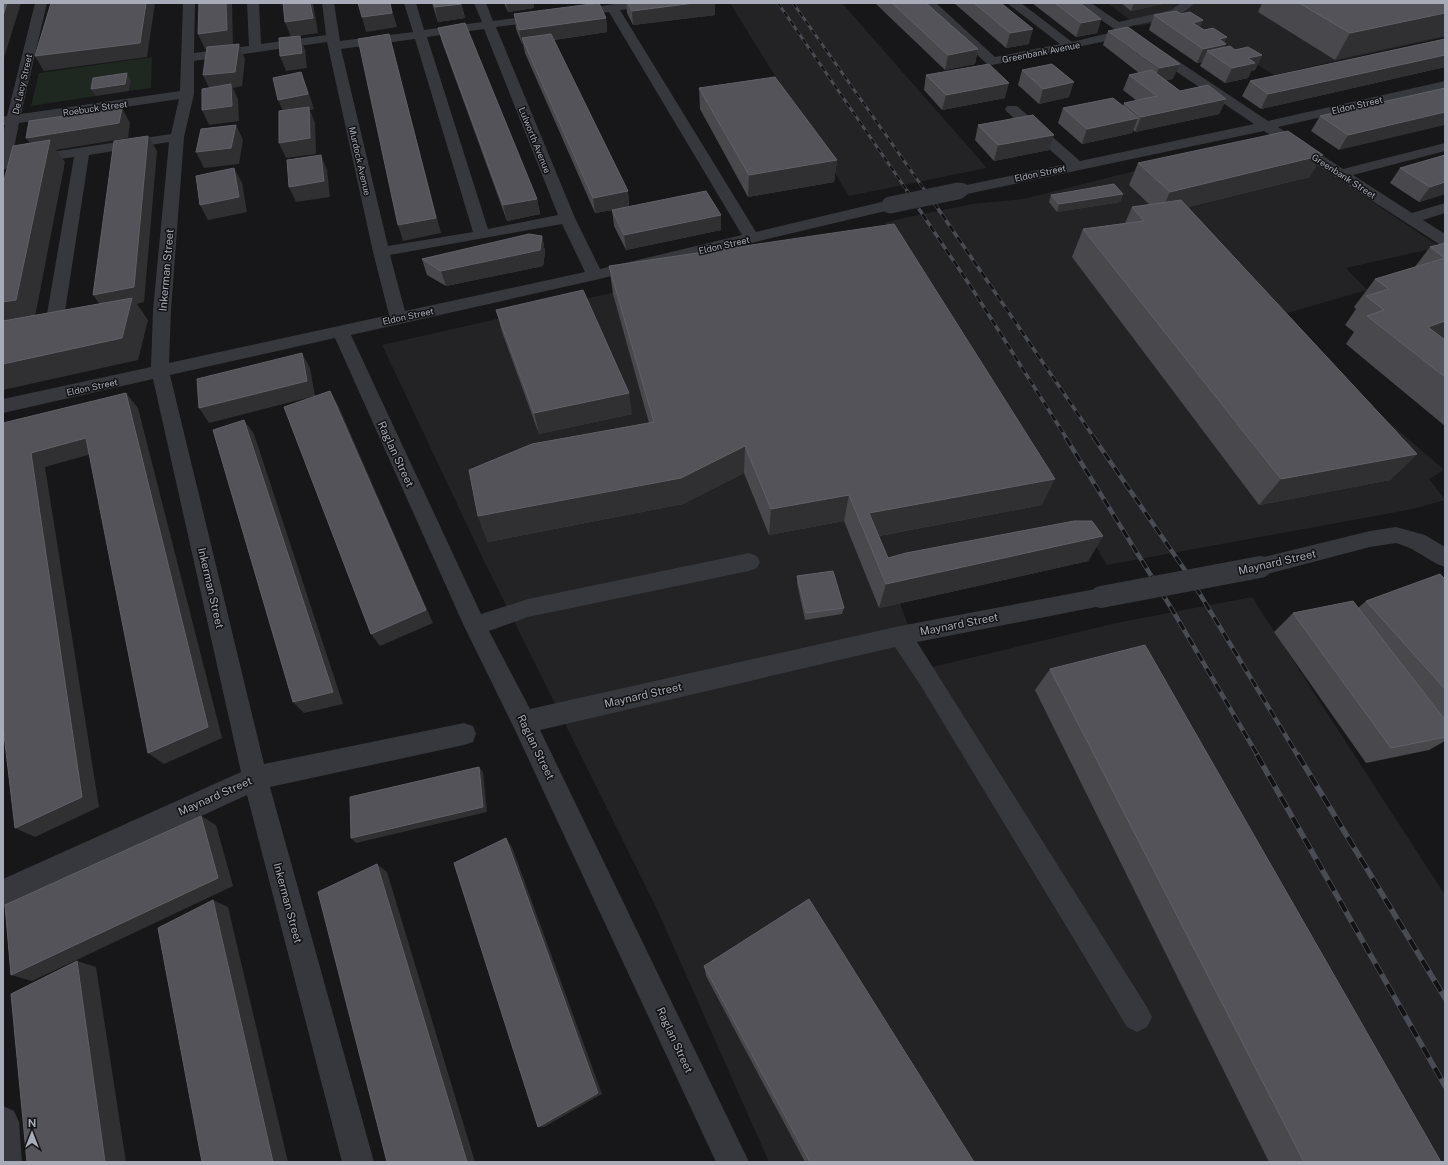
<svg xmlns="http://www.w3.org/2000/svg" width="1448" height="1165" font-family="'Public Sans',sans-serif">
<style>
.built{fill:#232225}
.green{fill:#1e2720}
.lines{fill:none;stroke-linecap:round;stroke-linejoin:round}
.minor{fill:#37383d;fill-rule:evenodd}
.rail-far3-casing{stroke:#4a4c53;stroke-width:3}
.rail-far2-casing{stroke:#4a4c53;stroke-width:3.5}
.rail-far1-casing{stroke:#4a4c53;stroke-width:4.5}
.rail-casing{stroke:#4a4c53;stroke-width:5.5}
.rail-far3{stroke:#121113;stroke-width:2;stroke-dasharray:5.5;stroke-linecap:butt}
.rail-far2{stroke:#121113;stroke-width:2.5;stroke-dasharray:7;stroke-linecap:butt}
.rail-far1{stroke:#121113;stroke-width:3;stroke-dasharray:9;stroke-linecap:butt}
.rail{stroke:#121113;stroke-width:4;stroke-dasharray:12;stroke-linecap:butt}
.minor-bridge-far2{stroke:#37383d;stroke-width:14}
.minor-bridge-far1{stroke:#37383d;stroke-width:17}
.minor-bridge{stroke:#37383d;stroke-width:22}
.wall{fill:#48484d}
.shaded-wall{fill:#303033}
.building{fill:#535359;stroke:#606168}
.labels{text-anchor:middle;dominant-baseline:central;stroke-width:3;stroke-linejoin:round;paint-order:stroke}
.far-street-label{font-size:9px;fill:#a8acb8;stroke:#121113}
.street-label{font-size:11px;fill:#a8acb8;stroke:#121113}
</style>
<rect width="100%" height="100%" fill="#171618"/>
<g class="built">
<polygon points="730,3 842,3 987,168 849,196"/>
<polygon points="1107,3 1445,3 1445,37 1274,75 1182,18 1138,26"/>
<polygon points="1274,136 1440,247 1346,268 1367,290 1270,318 1444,470 1429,479 1445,500 1413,509 1107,565 1084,527 885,562 924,669 1116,623 1252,597 1445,895 1445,1162 769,1162 656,907 484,561 382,345 889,230 884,223 899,219 972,204 1023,199"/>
</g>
<polygon class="green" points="152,57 151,88 129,91 131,81 98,86 96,96 31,106 39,73"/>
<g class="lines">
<g class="minor">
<path d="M35,3H47L21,114L180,91L183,3H195L194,53L249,46L247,3H259L261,44L326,35L322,3H334L340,41L413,32L404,3H416L424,30L482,22L474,3H486L493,21L622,3H654L648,7L620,10L756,232L890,200L895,202L898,205L895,208L890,210L595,280L351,335L481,614L528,599L749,553L757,556L760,562L757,568L749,571L528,617L489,631L530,709L900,626L1101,588L1109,590L1112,597L1109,604L1101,606L917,642L1147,1007L1152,1017L1147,1027L1137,1032L1127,1027L921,686L895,647L540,730L749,1162H716L515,730L464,626L335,338L170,375L264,764L464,723L473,726L476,734L473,742L464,745L270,787L374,1162H342L247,795L3,907V879L241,772L153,379L3,413V399L151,367L153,310L169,142L89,155L62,331L59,335L53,337L47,335L44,331L74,157L9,167L3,170V134L5,125H3V117L7,116ZM609,12L742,235L600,269L575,218L496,27ZM484,29L558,215L488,229L427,37ZM415,39L473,232L388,246L341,49ZM327,42L373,252L389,315L169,363L171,310L184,137L194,94V61ZM179,99L171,134L12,158L19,123ZM562,224L585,272L405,311L390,255Z"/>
<polygon points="923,3 936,3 995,57 1060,44 1007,3 1021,3 1072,42 1117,31 1077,3 1091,3 1119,22 1171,10 1181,3 1195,3 1179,16 1127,27 1268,121 1445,81 1445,89 1278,127 1343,169 1445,143 1445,151 1353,175 1412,213 1445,203 1445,213 1423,220 1445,234 1445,246 1439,244 1264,131 962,195 957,193 954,190 957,187 1066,164 1007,112 1005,109 1007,106 1017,106 1080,161 1254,124 1125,37 992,65 987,64"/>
<polygon points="1396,527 1425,535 1445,547 1445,567 1437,564 1410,548 1396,543 1370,547 1260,576 1252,573 1249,567 1252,561 1260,558 1370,531"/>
<polygon points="3,1106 14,1111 19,1122 22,1162 3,1162"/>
</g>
<g class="rail-far3-casing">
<g id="rail-far3">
<polyline points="778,3 908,192"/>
<polyline points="793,3 926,192"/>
</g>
</g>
<g class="rail-far2-casing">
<g id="rail-far2">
<polyline points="907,191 973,290 1067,439"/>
<polyline points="926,191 1095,439"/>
</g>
</g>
<g class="rail-far1-casing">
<g id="rail-far1">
<polyline points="1066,438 1173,611 1258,756"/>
<polyline points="1094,438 1189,576 1298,756"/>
</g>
</g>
<g class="rail-casing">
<g id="rail">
<polyline points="1257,755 1445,1086"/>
<polyline points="1298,755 1445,998"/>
</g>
</g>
<use href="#rail-far3" class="rail-far3"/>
<use href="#rail-far2" class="rail-far2"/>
<use href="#rail-far1" class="rail-far1"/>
<use href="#rail" class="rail"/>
<polyline class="minor-bridge-far2" points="953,192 962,190"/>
<polyline class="minor-bridge-far1" points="890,205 958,191"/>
<polyline class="minor-bridge" points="1101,597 1260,567"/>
</g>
<g class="wall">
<polygon points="432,3 461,3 465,18 438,22"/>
<polygon points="504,3 533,3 534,8 508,12"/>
<polygon points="626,3 715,3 715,15 633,25 627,13"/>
<polygon points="875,3 926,3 978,49 975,64 945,70"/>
<polygon points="954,3 1001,3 1029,44 1006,48"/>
<polygon points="1032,3 1080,3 1101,19 1097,33 1076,37"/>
<polygon points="1121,3 1162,3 1162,4 1131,11"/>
<polygon points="1262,3 1445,3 1335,60 1258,12"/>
<polygon points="514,14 606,18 607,32 554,40 628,191 629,207 595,213 525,53 523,44 522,44 516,29"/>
<polygon points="1154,15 1200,27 1204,30 1227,37 1224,43 1226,44 1224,47 1262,55 1255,70 1251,71 1248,78 1225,83 1200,66 1202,62 1197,63 1149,30"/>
<polygon points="438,28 537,199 540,214 507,221 442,42"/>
<polygon points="1108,31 1173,79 1166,80 1180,91 1226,99 1219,114 1135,132 1133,130 1132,133 1082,144 1058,123 1063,108 1123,106 1124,103 1137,101 1123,90 1129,75 1139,73 1103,45"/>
<polygon points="1445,39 1445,67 1261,109 1242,96 1250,81"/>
<polygon points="1022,70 1069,97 1039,104 1018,85"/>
<polygon points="926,75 1005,98 942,110 924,90"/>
<polygon points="699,88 837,160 834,182 748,197 700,109"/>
<polygon points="1445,88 1339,150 1311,131 1320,116"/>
<polygon points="978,125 1049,150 994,161 975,140"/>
<polygon points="1138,163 1310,177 1188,207 1417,454 1390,480 1259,505 1072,257 1083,229 1125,223 1132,207 1150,205 1129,185"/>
<polygon points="1400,168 1445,194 1419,202 1390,183"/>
<polygon points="1123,194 1120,202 1057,212 1049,202 1051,195"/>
<polygon points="612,210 721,230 626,250 614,226"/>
<polygon points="542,236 545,252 543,266 446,286 427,275 422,259"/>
<polygon points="1445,243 1445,426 1346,344 1354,332 1345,325 1356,309 1354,307 1375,279 1414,268 1430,247"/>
<polygon points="609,266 1042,505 879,536 888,558 1103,536 1088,561 879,608 844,521 769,535 744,473 683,504 488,542 478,516 649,423 613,294"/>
<polygon points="496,310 632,414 539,434 502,332"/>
<polygon points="797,576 844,608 842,614 805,620 797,583"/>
<polygon points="1445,579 1445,741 1429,750 1366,763 1274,632 1293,613 1358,608 1366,601"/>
<polygon points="1050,669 1441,1162 1269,1162 1035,690"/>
<polygon points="704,966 974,1162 805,1162 706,976"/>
</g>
<g class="shaded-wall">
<polygon points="7,3 21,3 3,61 3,16"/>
<polygon points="146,3 155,3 147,57 44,71 35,56"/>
<polygon points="226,3 232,3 233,45 205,49 198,34"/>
<polygon points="310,3 313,3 318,33 291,37 285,22"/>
<polygon points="390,3 397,27 366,32 362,17"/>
<polygon points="506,3 533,3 534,8 508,12"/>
<polygon points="694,3 715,3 715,15 633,25 632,11"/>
<polygon points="1134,3 1162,3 1162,4 1131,11"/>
<polygon points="461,4 465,18 438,22 435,7"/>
<polygon points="1445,13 1445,36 1335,60 1350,33"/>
<polygon points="606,18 607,32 525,44 522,38 523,44 522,44 519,30"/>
<polygon points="1101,19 1097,33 1076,37 1081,23"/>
<polygon points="1203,20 1197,35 1193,23"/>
<polygon points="1033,29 1029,44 1006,48 1010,33"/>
<polygon points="389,34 393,49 441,233 403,241 398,225"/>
<polygon points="300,36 305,50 307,68 286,71 280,56"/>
<polygon points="1227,37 1224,44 1226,44 1219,58 1207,51 1202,62 1197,63 1203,49 1219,39"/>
<polygon points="239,44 245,59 242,86 233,88 238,99 239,121 209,125 202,110 210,90 203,75"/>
<polygon points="978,49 975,64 945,70 948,55"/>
<polygon points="1262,55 1255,70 1251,71 1248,78 1225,83 1232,68 1248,58"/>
<polygon points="1445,55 1445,67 1261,109 1268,94"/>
<polygon points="1180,64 1173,79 1153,83 1159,68"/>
<polygon points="301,72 307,87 314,109 310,110 315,123 316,154 286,158 279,143 285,115 278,100"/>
<polygon points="127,73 131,81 129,91 96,96 91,89"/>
<polygon points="1074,82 1069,97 1039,104 1043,89"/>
<polygon points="1009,83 1005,98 942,110 946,95"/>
<polygon points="1226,99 1219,114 1135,132 1141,117"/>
<polygon points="122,108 130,123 128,138 56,150 65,162 34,322 3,328 3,302 37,153 26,138"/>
<polygon points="1445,112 1445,125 1339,150 1348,135"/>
<polygon points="1138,118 1132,133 1082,144 1087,129"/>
<polygon points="236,125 243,140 239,164 204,168 196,152"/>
<polygon points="1054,135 1049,150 994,161 998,145"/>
<polygon points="148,136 157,151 144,302 137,304 148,320 138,360 3,390 3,364 104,310 93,295"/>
<polygon points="321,155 327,170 330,197 296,202 289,187"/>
<polygon points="1323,155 1310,177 1160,214 1170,192"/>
<polygon points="837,160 834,182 748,197 749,175"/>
<polygon points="234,168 242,183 247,212 208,220 200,205"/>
<polygon points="1445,182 1445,194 1419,202 1430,187"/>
<polygon points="628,191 629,207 595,213 593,198"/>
<polygon points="1123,194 1120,202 1057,212 1059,204"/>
<polygon points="537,199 540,214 507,221 503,205"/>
<polygon points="721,215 721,230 626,250 624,235"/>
<polygon points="542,236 545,252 543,266 446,286 441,271"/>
<polygon points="1445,319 1445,341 1428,327"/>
<polygon points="302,353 310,368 315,396 209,423 199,408"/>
<polygon points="330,391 338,405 433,623 380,646 371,634"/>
<polygon points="126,393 138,408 222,738 164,764 148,753"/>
<polygon points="629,393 632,414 539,434 534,413"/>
<polygon points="244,420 254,434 343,704 304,713 293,702"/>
<polygon points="86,438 99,452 45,467 99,807 35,837 15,828 31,453"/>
<polygon points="745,446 744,473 683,504 488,542 478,516"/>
<polygon points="1417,454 1390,480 1259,505 1281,479"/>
<polygon points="1055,479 1042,505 867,538 869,513"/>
<polygon points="849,495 844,521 769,535 771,509"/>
<polygon points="1103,536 1088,561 879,608 886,584"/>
<polygon points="479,767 483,772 487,812 356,843 351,838"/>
<polygon points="201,816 216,825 233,886 32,981 11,975"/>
<polygon points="506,838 512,847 602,1094 544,1127 538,1127"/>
<polygon points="377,864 387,872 475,1162 467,1162"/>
<polygon points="213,900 228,907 288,1162 273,1162"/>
<polygon points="77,961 96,967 126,1162 105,1162"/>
</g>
<g class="building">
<polygon points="3,3 7,3 3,16"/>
<polygon points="51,3 146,3 140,43 35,56"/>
<polygon points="199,3 226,3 227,30 198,34"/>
<polygon points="283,3 310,3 313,18 285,22"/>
<polygon points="358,3 390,3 392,13 362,17"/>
<polygon points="433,3 461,3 461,4 435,7"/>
<polygon points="599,3 606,18 519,30 514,14"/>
<polygon points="628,3 694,3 632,11"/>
<polygon points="892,3 926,3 978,49 948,55"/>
<polygon points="974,3 1001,3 1033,29 1010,33"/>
<polygon points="1055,3 1080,3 1101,19 1081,23"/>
<polygon points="1299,3 1445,3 1445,13 1350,33"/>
<polygon points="1176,11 1181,14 1190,12 1203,20 1193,23 1204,30 1213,28 1227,37 1219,39 1226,44 1203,49 1154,15"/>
<polygon points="465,23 537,199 503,205 438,28"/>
<polygon points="1128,27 1180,64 1159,68 1108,31"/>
<polygon points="389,34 436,218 398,225 358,39"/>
<polygon points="551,34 628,191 593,198 522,38"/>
<polygon points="300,36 302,53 280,56 279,38"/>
<polygon points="1445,39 1445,55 1268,94 1250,81"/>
<polygon points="239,44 235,72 203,75 207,47"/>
<polygon points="1230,46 1235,50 1248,47 1262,55 1248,58 1255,63 1232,68 1207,51"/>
<polygon points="989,64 1009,83 946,95 926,75"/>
<polygon points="1052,64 1074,82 1043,89 1022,70"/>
<polygon points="1152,70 1180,91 1208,85 1226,99 1141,117 1124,103 1157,96 1129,75"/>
<polygon points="301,72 308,94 278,100 273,78"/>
<polygon points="127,73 125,84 91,89 93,78"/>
<polygon points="775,77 837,160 749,175 699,88"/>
<polygon points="231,84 232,106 202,110 202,89"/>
<polygon points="1445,88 1445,112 1348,135 1320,116"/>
<polygon points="1113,98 1138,118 1087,129 1063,108"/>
<polygon points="309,107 310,138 279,143 279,111"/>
<polygon points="122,108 119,123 26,138 29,121"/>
<polygon points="1033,115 1054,135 998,145 978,125"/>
<polygon points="236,125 231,148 196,152 201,129"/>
<polygon points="1288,131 1323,155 1170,192 1138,163"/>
<polygon points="148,136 134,287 93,295 114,141"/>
<polygon points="50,140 16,300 3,302 3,184 13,146"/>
<polygon points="321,155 324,181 289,187 287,160"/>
<polygon points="1445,155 1445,182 1430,187 1400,168"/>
<polygon points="234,168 239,197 200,205 196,176"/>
<polygon points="1114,184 1123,194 1059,204 1051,195"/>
<polygon points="706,191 721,215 624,235 612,210"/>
<polygon points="1181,200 1417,454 1281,479 1083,229 1144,221 1132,207"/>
<polygon points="894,224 1055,479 869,513 888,558 906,553 1074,521 1092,521 1103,536 886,584 849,495 771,509 745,446 681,478 478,516 469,470 532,444 654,422 609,266"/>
<polygon points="529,234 542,236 540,250 441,271 422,259"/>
<polygon points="1445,243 1445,258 1430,247"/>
<polygon points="1445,258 1445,321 1428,327 1445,340 1445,377 1367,316 1384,310 1366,296 1389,289 1375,279"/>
<polygon points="583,290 629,393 534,413 496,310"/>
<polygon points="132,298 122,338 3,364 3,321"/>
<polygon points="302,353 307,381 199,408 197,379"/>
<polygon points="330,391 426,610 371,634 284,407"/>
<polygon points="126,393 208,727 148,753 86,438 31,453 82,797 15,828 3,726 3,423"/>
<polygon points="244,420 333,692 293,702 213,430"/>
<polygon points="833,571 844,608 806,613 797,576"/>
<polygon points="1440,574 1445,579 1445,689 1366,601"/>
<polygon points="1353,601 1445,720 1445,737 1391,748 1293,613"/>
<polygon points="1145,645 1441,1162 1304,1162 1050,669"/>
<polygon points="479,767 483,807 351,838 350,797"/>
<polygon points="201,816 218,878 11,975 5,905"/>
<polygon points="506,838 598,1093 538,1127 454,863"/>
<polygon points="377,864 467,1162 387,1162 318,892"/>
<polygon points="809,899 974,1162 810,1162 704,966"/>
<polygon points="213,900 273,1162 202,1162 158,928"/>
<polygon points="77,961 105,1162 27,1162 11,994"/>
</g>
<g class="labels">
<g class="far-street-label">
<text transform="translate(1041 52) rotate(-11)">Greenbank Avenue</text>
<text transform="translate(22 84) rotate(-77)">De Lacy Street</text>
<text transform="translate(1357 105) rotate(-13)">Eldon Street</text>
<text transform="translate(95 108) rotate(-8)">Roebuck Street</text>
<text transform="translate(535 140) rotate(68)">Lulworth Avenue</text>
<text transform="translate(360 161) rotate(77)">Murdock Avenue</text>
<text transform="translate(1040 173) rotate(-12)">Eldon Street</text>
<text transform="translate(1344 176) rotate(33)">Greenbank Street</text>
<text transform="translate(724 245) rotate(-13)">Eldon Street</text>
<text transform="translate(408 316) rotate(-12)">Eldon Street</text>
<text transform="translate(92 387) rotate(-12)">Eldon Street</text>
</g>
<g class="street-label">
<text transform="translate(166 270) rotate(-85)">Inkerman Street</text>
<text transform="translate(396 454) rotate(65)">Raglan Street</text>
<text transform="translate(1277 562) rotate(-13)">Maynard Street</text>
<text transform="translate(211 588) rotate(77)">Inkerman Street</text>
<text transform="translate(959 624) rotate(-11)">Maynard Street</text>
<text transform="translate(643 695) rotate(-13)">Maynard Street</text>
<text transform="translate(536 747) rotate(64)">Raglan Street</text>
<text transform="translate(215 796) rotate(-24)">Maynard Street</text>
<text transform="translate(288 903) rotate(75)">Inkerman Street</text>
<text transform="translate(675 1040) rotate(65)">Raglan Street</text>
</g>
</g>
<rect width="1448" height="1165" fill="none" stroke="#a8acb8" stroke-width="8"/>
<g transform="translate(32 1133)" stroke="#121113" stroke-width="3" paint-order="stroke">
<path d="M0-3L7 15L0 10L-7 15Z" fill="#a8acb8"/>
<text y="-6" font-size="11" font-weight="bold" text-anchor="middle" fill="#a8acb8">N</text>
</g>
</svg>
